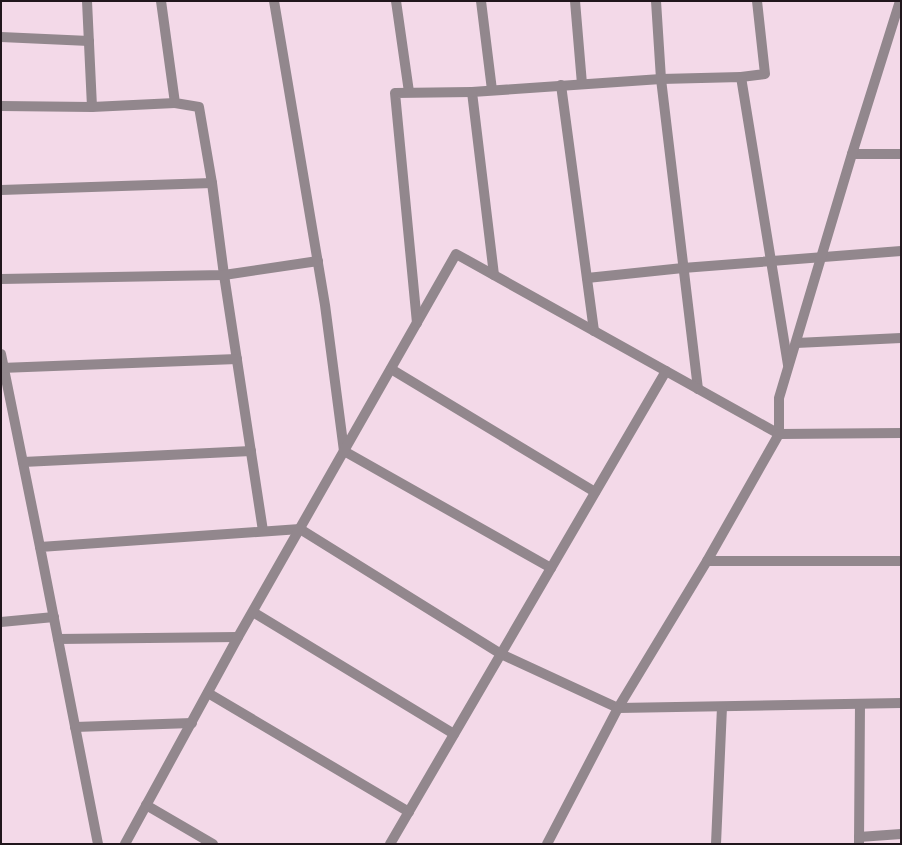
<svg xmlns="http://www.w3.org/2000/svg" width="902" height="845" font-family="Barlow,sans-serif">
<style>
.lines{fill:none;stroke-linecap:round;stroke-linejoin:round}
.street{stroke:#92878d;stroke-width:10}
</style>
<rect width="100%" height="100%" fill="#f3d9e8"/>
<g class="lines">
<g class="street">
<polyline points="87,1 92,107"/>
<polyline points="161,1 175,103 199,107 212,183 224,275 263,531"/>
<polyline points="274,1 325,305 344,451 551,568"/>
<polyline points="396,1 409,92"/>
<polyline points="481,1 492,90"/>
<polyline points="575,1 582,84"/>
<polyline points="656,1 661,79 698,389"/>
<polyline points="1,37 89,41"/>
<polyline points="741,77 765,74 757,1"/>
<polyline points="561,85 594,331"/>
<polyline points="1,106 92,107 175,103"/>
<polyline points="852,154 901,154"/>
<polyline points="1,190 212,183"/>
<polyline points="494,275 472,92 661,79 741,77 788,365"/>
<polyline points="587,278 683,268 901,251"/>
<polyline points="1,279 224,275 318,261"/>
<polyline points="417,323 395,93 472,92"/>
<polyline points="796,343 901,338"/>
<polyline points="1,354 40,547"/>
<polyline points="1,368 237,359"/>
<polyline points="391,369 595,492"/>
<polyline points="23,462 251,451"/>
<polyline points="707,561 901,561"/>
<polyline points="253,612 454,734"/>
<polyline points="1,622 54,617"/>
<polyline points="58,639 238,637"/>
<polyline points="208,693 409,812"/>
<polyline points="75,727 192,723"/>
<polyline points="146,805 213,844"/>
<polyline points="859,837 901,834"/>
<polyline points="98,844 40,547 300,529 501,654 618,708 901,703"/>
<polyline points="125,844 238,637 456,254 779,434 779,398 852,154 900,1"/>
<polyline points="390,844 666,371"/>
<polyline points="547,844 618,708 707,561 779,434 901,433"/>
<polyline points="716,844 722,707"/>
<polyline points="859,844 860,704"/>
</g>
</g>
<rect width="902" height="845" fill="none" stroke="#20161c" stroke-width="4"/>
</svg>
